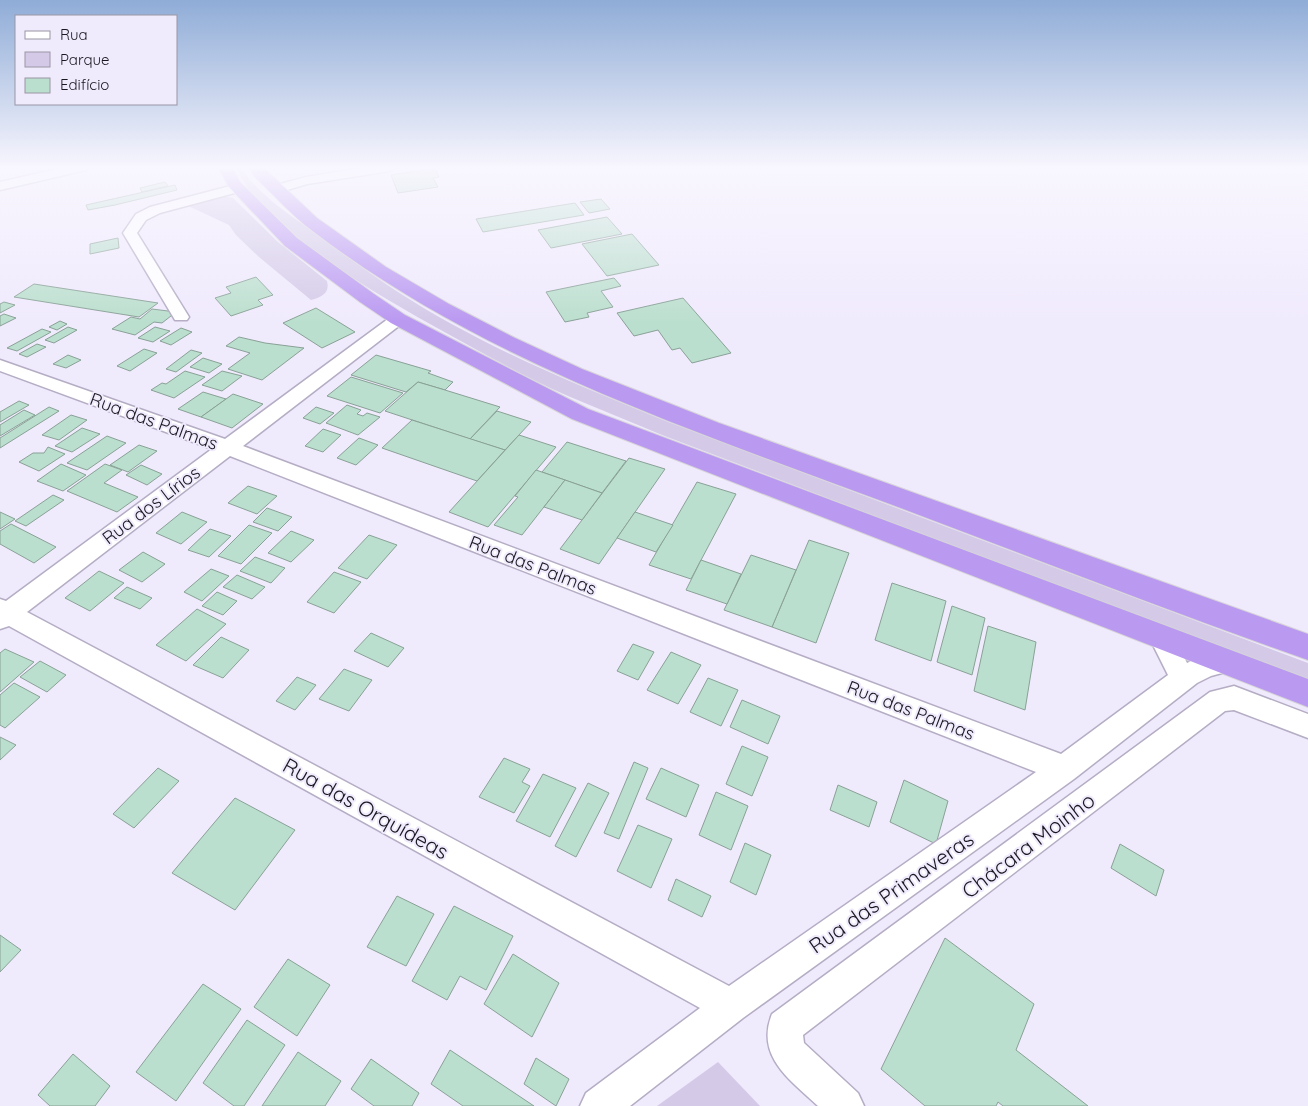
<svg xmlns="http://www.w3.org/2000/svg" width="1308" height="1106" font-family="Quicksand,sans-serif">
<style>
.green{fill:#d4cae8}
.building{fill:#bbdfce;stroke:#89a196}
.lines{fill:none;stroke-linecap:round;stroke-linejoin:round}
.minor-casing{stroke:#b5adc4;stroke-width:3}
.highway-casing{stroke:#d6d5d7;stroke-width:2}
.minor{fill:#fff;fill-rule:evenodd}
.highway{fill:#ba99f1;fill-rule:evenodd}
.labels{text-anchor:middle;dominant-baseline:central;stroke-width:4;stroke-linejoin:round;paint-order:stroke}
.street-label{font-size:18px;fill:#19171f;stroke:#f0eafd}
.near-street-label{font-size:21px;fill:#19171f;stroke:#f0eafd}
</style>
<rect width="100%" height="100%" fill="#f0eafd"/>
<g class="green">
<path d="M235,167H241C257,194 289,214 314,232C342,253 369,273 398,292C483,347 577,385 671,423L1308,663V681L662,435C631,422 599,409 568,396C521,375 475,349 430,324C368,289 298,248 251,193C245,185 240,175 235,167Z"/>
<path d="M224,196L233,198L278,242L327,281C330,293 322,297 311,300L259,257L236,235L229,225L184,204Z"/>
<polygon points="718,1062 760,1106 657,1106"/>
</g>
<g class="building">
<polygon points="435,168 439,177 433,178 438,187 398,193 391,175"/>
<polygon points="165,182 168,186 142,192 140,188"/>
<polygon points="175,185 177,190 115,205 88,210 86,205"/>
<polygon points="601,199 610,209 589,213 580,202"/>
<polygon points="575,203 584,215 483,232 476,219"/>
<polygon points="607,217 622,234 551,248 538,230"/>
<polygon points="632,234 659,265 607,276 582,244"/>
<polygon points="118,238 119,248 90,254 90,244"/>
<polygon points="256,277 273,295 258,300 263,305 231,316 215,298 231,293 226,287"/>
<polygon points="614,278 621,286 601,291 613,307 587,313 589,317 565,322 546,292"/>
<polygon points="34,284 158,303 139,317 14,297"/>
<polygon points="683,298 731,353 692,363 680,348 672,350 658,330 634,336 617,313"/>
<polygon points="4,302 15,305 0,313 0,304"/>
<polygon points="316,308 355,332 322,348 283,323"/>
<polygon points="152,309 176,312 162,323 154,322 135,335 112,329 131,317 140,319"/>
<polygon points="4,314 16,318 0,326 0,316"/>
<polygon points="60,321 67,324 57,330 49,327"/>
<polygon points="68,327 77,330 54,343 45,340"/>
<polygon points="155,327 170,331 153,342 138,338"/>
<polygon points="181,328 192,332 171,345 160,341"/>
<polygon points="42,329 51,332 17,351 7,348"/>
<polygon points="239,337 265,343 304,348 262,380 228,369 250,353 226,346"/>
<polygon points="37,344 46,347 27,357 19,354"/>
<polygon points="144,349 157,353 130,371 117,366"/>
<polygon points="191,350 202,353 176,372 166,369"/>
<polygon points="68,355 81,360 66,368 53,364"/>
<polygon points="376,355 431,371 428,373 453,382 445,390 418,382 406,392 351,375"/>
<polygon points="203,358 222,364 209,373 190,367"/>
<polygon points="185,371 205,377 174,398 151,390 162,383 166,384"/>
<polygon points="222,371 242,376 222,391 202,385"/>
<polygon points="351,377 403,393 380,413 327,396"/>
<polygon points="418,382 445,390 500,407 470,439 385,411"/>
<polygon points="203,392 226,399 201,417 178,409"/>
<polygon points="233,394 263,404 232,428 201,417"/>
<polygon points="19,401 29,405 0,422 0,412"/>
<polygon points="347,405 361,410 357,414 363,416 367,413 380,417 358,435 326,423"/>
<polygon points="49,407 59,411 0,448 0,438"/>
<polygon points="316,407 334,413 320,424 303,418"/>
<polygon points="24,410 35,415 0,436 0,425"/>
<polygon points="497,411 531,422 505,450 470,439"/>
<polygon points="71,415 87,420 59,440 42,435"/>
<polygon points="412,420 505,450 477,481 382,448"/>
<polygon points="82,428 100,434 72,452 55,446"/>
<polygon points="323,429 341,435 323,452 305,446"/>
<polygon points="519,435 556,447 488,527 449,512"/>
<polygon points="107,436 126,443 87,470 67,463"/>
<polygon points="359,438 378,445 356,465 337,458"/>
<polygon points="567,442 626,461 602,493 542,472"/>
<polygon points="139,445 157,451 128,472 110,465"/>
<polygon points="48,447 65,454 39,471 19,462 33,453 44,453"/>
<polygon points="629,458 665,469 599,564 560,549"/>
<polygon points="61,464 86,475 63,491 37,481"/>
<polygon points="105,464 122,470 104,483 138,497 117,512 67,491"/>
<polygon points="141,465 162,474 147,485 126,475"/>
<polygon points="536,470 565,480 522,535 494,525 518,497 515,496"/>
<polygon points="565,480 602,493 582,520 544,507"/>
<polygon points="697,482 736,494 691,579 649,565"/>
<polygon points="248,486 277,496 257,514 228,503"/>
<polygon points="53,495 64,500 26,526 15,521"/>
<polygon points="267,508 292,517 278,531 253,522"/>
<polygon points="0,512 15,519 0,529"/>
<polygon points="182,512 207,522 181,544 156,533"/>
<polygon points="635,512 673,525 656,552 617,538"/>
<polygon points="11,524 56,547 34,563 0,544 0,531"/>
<polygon points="249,525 272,533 241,564 218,556"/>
<polygon points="210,529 231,536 209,557 188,550"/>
<polygon points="291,531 314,540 291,562 268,553"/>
<polygon points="369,535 397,545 367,579 338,568"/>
<polygon points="809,540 849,553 816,643 772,627"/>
<polygon points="143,552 165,564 142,582 119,570"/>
<polygon points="751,555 796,570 772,627 724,610"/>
<polygon points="255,557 285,568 271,583 240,571"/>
<polygon points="701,560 741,574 727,604 686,590"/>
<polygon points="211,569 229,576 202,601 184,592"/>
<polygon points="99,571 124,583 90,611 65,598"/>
<polygon points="334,572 361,582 334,613 307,602"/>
<polygon points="237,575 265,587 252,599 223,587"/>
<polygon points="892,583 946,601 931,661 875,640"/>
<polygon points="127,587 152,598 140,609 114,598"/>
<polygon points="217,592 237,601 223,615 202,606"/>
<polygon points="952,606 985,618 972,675 937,662"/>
<polygon points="197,609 226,624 186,661 156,645"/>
<polygon points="988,626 1036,642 1025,710 974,691"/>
<polygon points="371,633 404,648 388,667 354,651"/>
<polygon points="221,637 249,650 223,678 193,665"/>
<polygon points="633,644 654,652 638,680 617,671"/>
<polygon points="5,649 34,662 0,692 0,653"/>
<polygon points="671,652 701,665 678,704 647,690"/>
<polygon points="40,661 66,675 47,692 20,677"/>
<polygon points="344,669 372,680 349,711 319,699"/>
<polygon points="297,677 316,685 295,710 276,701"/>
<polygon points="708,678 738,690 721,726 690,712"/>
<polygon points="14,683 40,697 5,728 0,725 0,695"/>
<polygon points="742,700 780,716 768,744 730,727"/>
<polygon points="0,737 16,745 0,760"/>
<polygon points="742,746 768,757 752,796 726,784"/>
<polygon points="504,758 530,769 522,782 530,786 514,813 479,797"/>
<polygon points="634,762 648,768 619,839 604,833"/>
<polygon points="158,768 179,781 134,828 113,814"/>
<polygon points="661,768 699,785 686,817 646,799"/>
<polygon points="543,774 576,788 550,837 516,821"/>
<polygon points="904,780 948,801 936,844 890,822"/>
<polygon points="588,783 609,793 576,857 555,846"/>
<polygon points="838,785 877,802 869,827 830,810"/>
<polygon points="716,792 748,806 731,850 699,835"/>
<polygon points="235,798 295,830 235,910 172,873"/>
<polygon points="638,825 672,839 651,888 617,871"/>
<polygon points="745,843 771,855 756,895 730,882"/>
<polygon points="1120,844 1164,870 1156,896 1111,868"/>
<polygon points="676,879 711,896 702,917 668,900"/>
<polygon points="397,896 434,914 406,966 367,947"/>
<polygon points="454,906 513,936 486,990 460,976 447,1000 412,981"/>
<polygon points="0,935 21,950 0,972"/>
<polygon points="945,938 1034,1004 1016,1050 1088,1106 1003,1106 998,1102 996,1106 925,1106 881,1069"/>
<polygon points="513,954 559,983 532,1037 484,1004"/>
<polygon points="288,959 330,985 297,1036 254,1007"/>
<polygon points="203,984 241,1009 176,1101 136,1072"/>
<polygon points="247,1020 285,1045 244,1106 234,1106 203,1083"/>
<polygon points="450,1050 534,1106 463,1106 431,1084"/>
<polygon points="298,1052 341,1081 325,1106 262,1106"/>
<polygon points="73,1054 110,1086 95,1106 50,1106 38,1095"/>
<polygon points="536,1058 569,1079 556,1106 524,1084"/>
<polygon points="371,1059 419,1093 412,1106 374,1106 351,1089"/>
</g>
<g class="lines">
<g class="minor-casing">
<g id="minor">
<polygon points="66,167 88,167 86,170 0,190 0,182"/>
<polygon points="368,167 396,167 390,171 307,184 277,193 271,189 273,186 306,177"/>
<polygon points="238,184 244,188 242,191 160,213 146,220 137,233 189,317 187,320 175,320 123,233 136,214 150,207"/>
<path d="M398,314L404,316L406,319L404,322L243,446L1061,754L1168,675L1150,639L1153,632L1162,629L1171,632L1187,663C1202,656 1218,649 1233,654L1237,662L1233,670L1211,676L1197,683L1074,779L743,1018L630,1106H580L586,1093L700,1008L9,626L0,629V599L6,601L212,449L0,371V360L225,439L392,316ZM230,456L1036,772L729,986L27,612Z"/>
<path d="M1234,686L1308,714V738L1234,710L1225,711L803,1035L804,1043L858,1093L864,1106H818C790,1080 755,1056 772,1014L1210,692Z"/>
</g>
</g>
<g class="highway-casing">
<g id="highway">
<polygon points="218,167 232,167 240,182 297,238 374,294 405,315 588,409 1308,679 1308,707 572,419 391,323 360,302 285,246 229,187"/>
<path d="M249,167H263L317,218L386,267L449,304L515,338L582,369L719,423L1308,634V660C1168,611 1029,556 890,504C691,430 485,362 314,232C292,216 274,195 254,176Z"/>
</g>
</g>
<use href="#minor" class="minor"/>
<use href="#highway" class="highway"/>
</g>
<linearGradient id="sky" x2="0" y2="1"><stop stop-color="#8facd7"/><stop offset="0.52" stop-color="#f8f6fe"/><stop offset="1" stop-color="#f8f6fe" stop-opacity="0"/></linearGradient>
<rect width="1308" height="322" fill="url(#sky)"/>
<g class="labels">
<g class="street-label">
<text transform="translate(154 421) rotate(20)">Rua das Palmas</text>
<text transform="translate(151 505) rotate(-37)">Rua dos Lírios</text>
<text transform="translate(533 565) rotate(21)">Rua das Palmas</text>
<text transform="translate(911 710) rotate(21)">Rua das Palmas</text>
</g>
<g class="near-street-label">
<text transform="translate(366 808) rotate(29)">Rua das Orquídeas</text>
<text transform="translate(1028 845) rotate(-37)">Chácara Moinho</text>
<text transform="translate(891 892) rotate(-35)">Rua das Primaveras</text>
</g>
</g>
<rect x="15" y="15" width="162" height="90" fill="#f0eafd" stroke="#9a96a4"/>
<rect x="25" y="31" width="25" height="8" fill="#ffffff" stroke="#9a96a4"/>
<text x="60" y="40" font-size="15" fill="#19171f">Rua</text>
<rect x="25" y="52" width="25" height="15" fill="#d4cae8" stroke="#9a96a4"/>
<text x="60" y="65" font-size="15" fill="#19171f">Parque</text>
<rect x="25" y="78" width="25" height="15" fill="#bbdfce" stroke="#9a96a4"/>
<text x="60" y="90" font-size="15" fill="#19171f">Edifício</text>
</svg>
